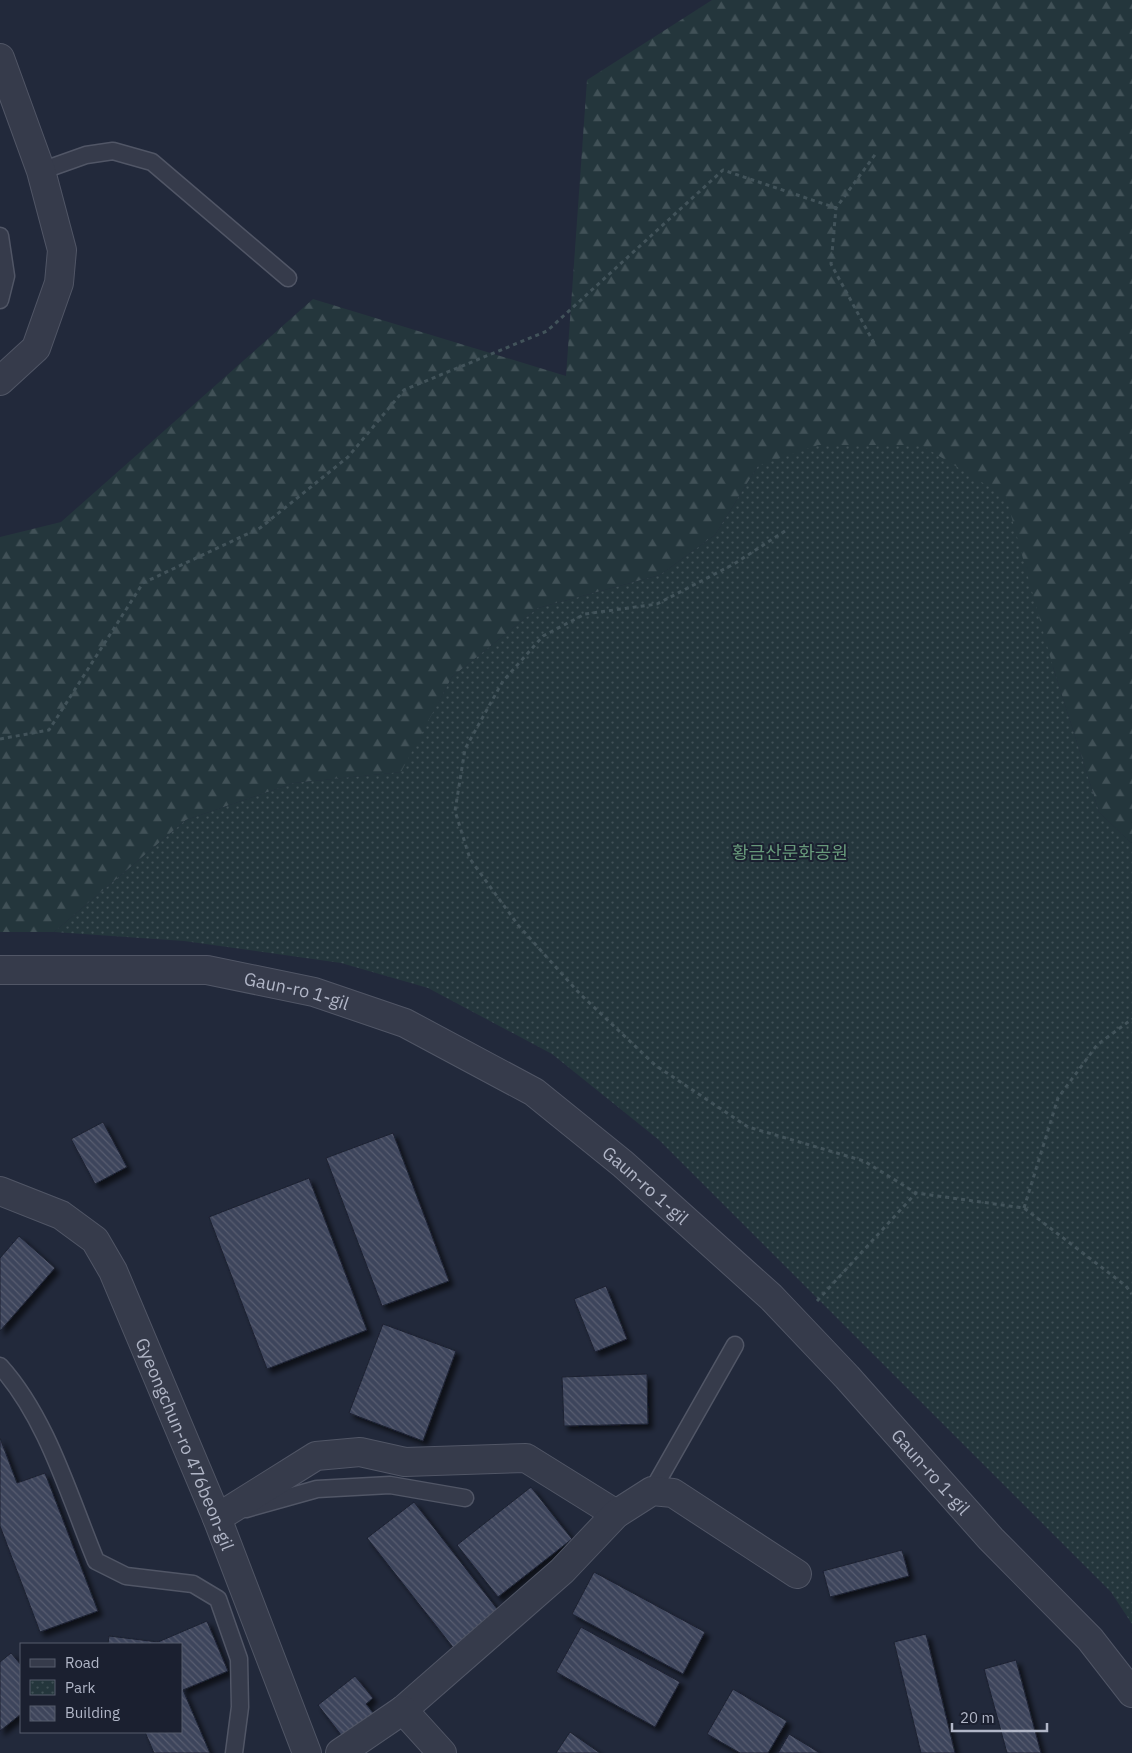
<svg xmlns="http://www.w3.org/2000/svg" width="1132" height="1753" font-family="'IBM Plex Sans','Noto Sans KR',sans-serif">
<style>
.forest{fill:url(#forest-firs)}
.park{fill:url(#park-dots)}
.building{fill:url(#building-back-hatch);stroke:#1d2232;filter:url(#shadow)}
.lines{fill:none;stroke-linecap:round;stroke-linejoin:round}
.lane-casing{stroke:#515666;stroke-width:19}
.street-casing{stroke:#515666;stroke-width:30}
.path{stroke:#42535a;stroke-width:3;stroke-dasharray:4 4;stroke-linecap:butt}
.lane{stroke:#363b4b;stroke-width:16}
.street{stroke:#363b4b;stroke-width:28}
.labels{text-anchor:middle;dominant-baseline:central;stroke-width:4;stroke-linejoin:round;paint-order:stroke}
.park-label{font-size:18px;fill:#67997a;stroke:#1b2030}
.street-label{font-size:18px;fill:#b1b6c7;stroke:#1b2030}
</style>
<defs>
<pattern id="forest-firs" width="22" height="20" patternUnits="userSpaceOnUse" patternTransform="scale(1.25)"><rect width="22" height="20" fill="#24363c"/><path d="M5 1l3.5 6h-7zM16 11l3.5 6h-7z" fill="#415157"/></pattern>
<pattern id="park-dots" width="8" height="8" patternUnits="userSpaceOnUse" patternTransform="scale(1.25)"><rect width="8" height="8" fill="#24363c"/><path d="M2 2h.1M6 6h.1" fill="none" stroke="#415157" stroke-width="1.8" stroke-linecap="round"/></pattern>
<pattern id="building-back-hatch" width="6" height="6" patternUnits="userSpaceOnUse" patternTransform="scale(1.25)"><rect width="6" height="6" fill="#3e455b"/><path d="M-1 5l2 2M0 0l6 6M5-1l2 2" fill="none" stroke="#585e71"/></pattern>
<filter id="shadow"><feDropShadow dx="4.5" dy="4.5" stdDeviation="2.5" flood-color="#0009"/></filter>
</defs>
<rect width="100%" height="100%" fill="#22293b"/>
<polygon class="forest" points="712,0 1132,0 1132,844 1099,812 1053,667 758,466 715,535 660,575 538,608 452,677 402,772 294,783 186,820 54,932 0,932 0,537 61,522 313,299 566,376 587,80"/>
<polygon class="park" points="818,445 921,445 1006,497 1053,667 1099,812 1132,844 1132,1624 1111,1592 659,1140 552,1054 428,988 341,963 184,941 54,932 186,820 294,783 401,772 452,677 538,608 660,575 715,535 758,466"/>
<g class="building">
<polygon points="103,1122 127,1167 95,1184 71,1139"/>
<polygon points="393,1133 449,1281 382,1306 326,1158"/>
<polygon points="309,1178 367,1330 267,1369 209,1217"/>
<polygon points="19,1236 55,1268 0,1331 0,1258"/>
<polygon points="606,1286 627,1339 595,1352 574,1299"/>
<polygon points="383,1324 456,1351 423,1441 349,1413"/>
<polygon points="647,1374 648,1424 564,1426 562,1377"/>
<polygon points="0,1438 17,1483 45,1473 98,1611 40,1632 0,1526"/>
<polygon points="531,1487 572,1539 498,1597 457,1545"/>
<polygon points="414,1502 505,1619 459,1655 367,1538"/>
<polygon points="902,1550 909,1576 830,1597 823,1571"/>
<polygon points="594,1572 705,1632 683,1674 572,1614"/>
<polygon points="207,1621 228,1671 183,1690 210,1753 154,1753 145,1732 181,1732 181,1644 108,1644 109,1636 158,1642"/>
<polygon points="581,1627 680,1682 655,1727 556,1672"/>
<polygon points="926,1634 955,1753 921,1753 894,1642"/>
<polygon points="11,1653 21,1665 21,1714 0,1731 0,1662"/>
<polygon points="1016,1660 1041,1753 1007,1753 984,1669"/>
<polygon points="355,1676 373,1698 366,1704 379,1720 348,1744 318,1705"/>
<polygon points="733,1689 787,1721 768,1753 740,1753 707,1734"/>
<polygon points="570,1732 600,1753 556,1753"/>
<polygon points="789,1734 820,1753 778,1753"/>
</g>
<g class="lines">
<g class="lane-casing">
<g id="lane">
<polyline points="41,171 86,155 113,151 152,162 288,278"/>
<polyline points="0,236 6,276 0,300"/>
<path d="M0,1366C47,1418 69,1496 96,1561L126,1576L193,1584L218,1599L239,1659L240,1707L234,1753"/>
<polyline points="652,1491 735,1345"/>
<polyline points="246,1509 317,1489 390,1485 465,1498"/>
</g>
</g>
<g class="street-casing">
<g id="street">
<polyline points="0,58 41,171 62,250 59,283 36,348 0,381"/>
<path id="s1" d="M0,970H207L314,992L405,1023L534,1092L623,1164L771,1297L847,1377L991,1539L1090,1639L1132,1693"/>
<path id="s2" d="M0,1191L61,1215L95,1240L113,1271L217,1518L307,1753"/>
<polyline points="217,1518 316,1456 360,1452 405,1462 526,1458 616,1514"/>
<polyline points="403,1710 562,1571 616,1514 652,1491 673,1493 797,1574"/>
<polyline points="340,1753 403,1710 442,1753"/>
</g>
</g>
<g class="path">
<polyline points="874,343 831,264 836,208 877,152"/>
<polyline points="785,531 734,564 657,604 585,614 543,636 503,681 465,749 455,811 470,859 518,925 580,994 655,1065 748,1127 864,1161 916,1193"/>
<polyline points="0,739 49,730 143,583 260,528 348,457 404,390 547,331 723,170 836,208"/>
<polyline points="1024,1208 1058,1098 1097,1045 1132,1019"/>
<polyline points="817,1301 916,1193 1024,1208 1126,1286 1132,1294"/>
</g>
<use href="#lane" class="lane"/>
<use href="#street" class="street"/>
</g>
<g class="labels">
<g class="park-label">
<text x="790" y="852">황금산문화공원</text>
</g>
<g class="street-label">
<text stroke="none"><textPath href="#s1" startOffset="299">Gaun-ro 1-gil</textPath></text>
<text stroke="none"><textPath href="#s1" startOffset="704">Gaun-ro 1-gil</textPath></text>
<text stroke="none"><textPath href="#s2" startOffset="331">Gyeongchun-ro 476beon-gil</textPath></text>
<text stroke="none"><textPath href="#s1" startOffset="1109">Gaun-ro 1-gil</textPath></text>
</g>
</g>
<rect x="20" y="1643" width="162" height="90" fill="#1b2030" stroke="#575c6c"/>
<rect x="30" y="1659" width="25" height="8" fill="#363b4b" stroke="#575c6c"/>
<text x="65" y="1668" font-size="15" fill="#b1b6c7">Road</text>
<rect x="30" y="1680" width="25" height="15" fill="url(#park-dots)" stroke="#575c6c"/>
<text x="65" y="1693" font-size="15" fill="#b1b6c7">Park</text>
<rect x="30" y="1706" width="25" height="15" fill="url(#building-back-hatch)" stroke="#575c6c"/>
<text x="65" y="1718" font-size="15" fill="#b1b6c7">Building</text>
<path d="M952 1723v8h95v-8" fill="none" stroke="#b1b6c7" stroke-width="2.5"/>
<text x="960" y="1723" font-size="15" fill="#b1b6c7" stroke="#1b2030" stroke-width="4" paint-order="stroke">20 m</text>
</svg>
